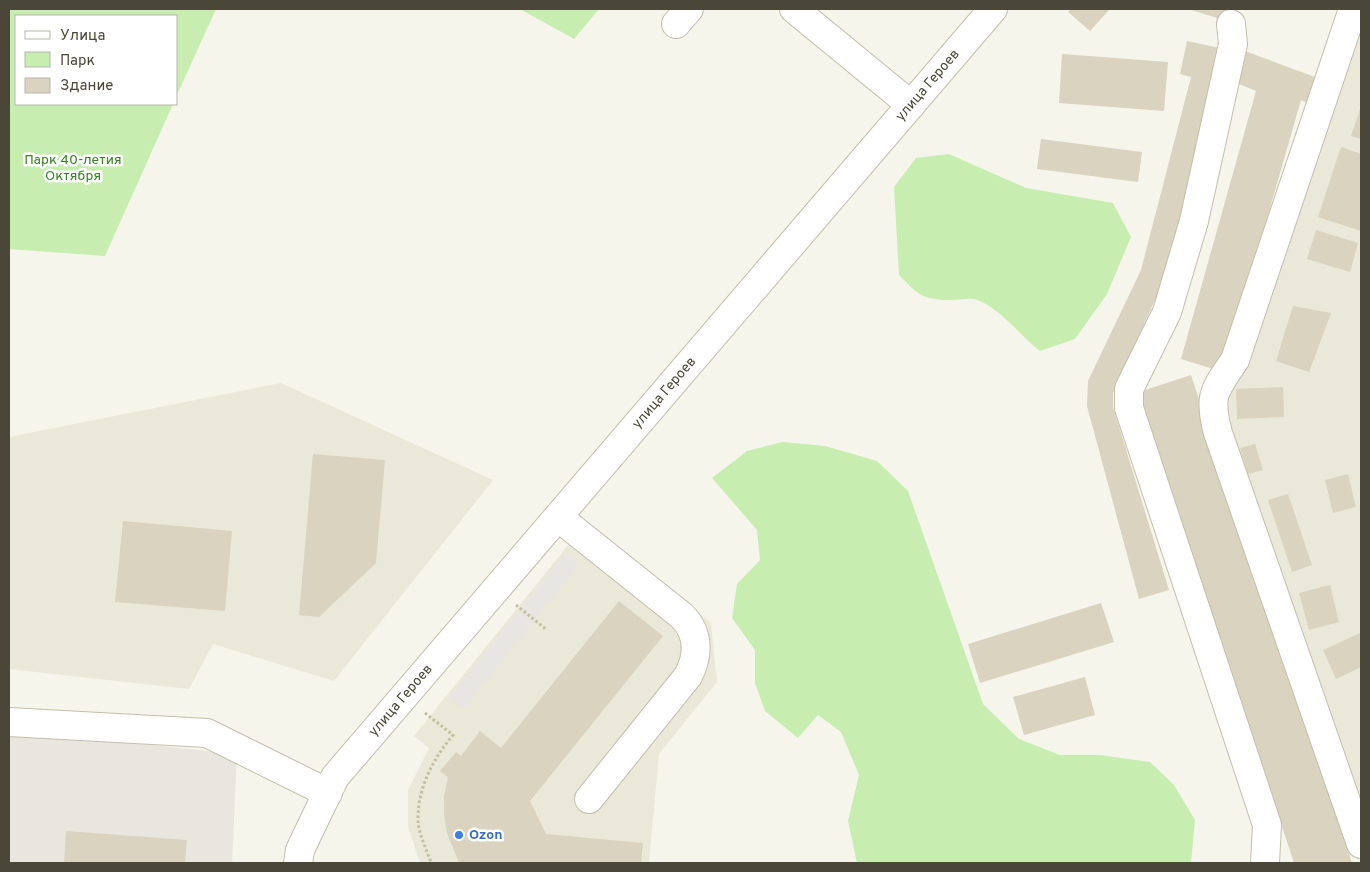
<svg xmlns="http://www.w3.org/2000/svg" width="1370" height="872" font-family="Overpass,sans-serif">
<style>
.residential{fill:#eae8d8}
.industrial{fill:#e9e6df}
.green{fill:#c7edb1}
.parking{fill:#e8e6e2}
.building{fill:#d9d3bf}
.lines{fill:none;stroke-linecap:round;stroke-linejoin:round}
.minor-casing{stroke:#c3bfac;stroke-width:30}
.path{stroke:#c5be9c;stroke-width:3;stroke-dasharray:2.5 2.5;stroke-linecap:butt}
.minor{stroke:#fff;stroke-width:28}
.shop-dot{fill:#3f7fe0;stroke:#fff;stroke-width:2}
.labels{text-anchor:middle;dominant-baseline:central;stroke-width:5;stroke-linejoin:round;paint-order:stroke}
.street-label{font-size:14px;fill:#4b4738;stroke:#fff}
.park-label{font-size:14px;fill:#388225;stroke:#fff}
.shop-label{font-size:14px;font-weight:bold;fill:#366cbe;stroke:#fff;text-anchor:start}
</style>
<rect width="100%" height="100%" fill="#f6f5eb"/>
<g class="residential">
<polygon points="1361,9 1361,844 1216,388"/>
<polygon points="281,383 493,480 334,681 213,644 189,689 9,669 9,437"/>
<polygon points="586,523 711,623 717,682 659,754 649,863 420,863 408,827 408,790 429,748 414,736"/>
</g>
<polygon class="industrial" points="9,730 237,754 232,863 9,863"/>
<g class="green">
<polygon points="9,9 216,9 176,97 176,16 16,16 16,104 173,104 105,256 9,249"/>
<polygon points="520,9 599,9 574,39"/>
<path d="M949,154L1026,188L1113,203L1131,237L1107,294L1075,339L1040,351C1020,336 998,305 974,299C967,298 958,300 951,300C921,300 918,294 899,275L894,187L916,158Z"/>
<polygon points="782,442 825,446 877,461 908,491 983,704 1019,739 1060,755 1100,755 1150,762 1174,785 1195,820 1191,863 857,863 848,821 859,775 841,732 818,715 798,738 765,711 755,683 755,650 732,618 737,584 760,560 757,530 712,478 747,451"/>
</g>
<polygon class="parking" points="565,554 579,565 463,709 449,698"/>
<g class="building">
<polygon points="1071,9 1110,9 1090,31 1068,12"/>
<polygon points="1188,9 1227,9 1224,20"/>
<polygon points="1187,41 1225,49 1163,282 1113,393 1113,407 1169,590 1139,599 1087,406 1088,381 1141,270 1191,77 1180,74"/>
<polygon points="1239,49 1318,78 1309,104 1301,100 1223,372 1181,359 1256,91 1232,81"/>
<polygon points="1062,54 1168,62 1164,111 1059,103"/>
<polygon points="1361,106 1361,139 1351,136"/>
<polygon points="1041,139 1142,152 1138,182 1037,169"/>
<polygon points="1341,147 1361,154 1361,231 1318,217"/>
<polygon points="1316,230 1358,243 1350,272 1307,259"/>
<polygon points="1293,306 1331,313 1309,372 1276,361"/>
<polygon points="1191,375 1352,863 1294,863 1139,392"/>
<polygon points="1283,387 1284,417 1237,419 1236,389"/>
<polygon points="1255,444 1263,470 1248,474 1240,448"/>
<polygon points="313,454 385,460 376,563 319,617 299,615"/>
<polygon points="1348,474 1356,507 1333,513 1325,480"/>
<polygon points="1288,494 1312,565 1292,572 1268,500"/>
<polygon points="123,521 232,531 225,611 115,602"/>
<polygon points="1330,585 1339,622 1309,630 1299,593"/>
<polygon points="619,601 663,636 530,801 546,834 643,843 641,863 459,863 447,833 444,814 444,796 448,777 440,771 456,752 461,756 480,731 501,748"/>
<polygon points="1101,603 1114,642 980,683 968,644"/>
<polygon points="1360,633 1361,667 1336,679 1323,650"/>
<polygon points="1085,677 1095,715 1024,735 1013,697"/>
<polygon points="66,831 187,840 185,863 64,863"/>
</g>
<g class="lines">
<g class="minor-casing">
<g id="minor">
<polyline points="794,9 911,105"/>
<path d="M1353,9L1235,360C1214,391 1208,395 1218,433L1361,844"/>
<polyline points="676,24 689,9"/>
<polyline points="1231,24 1233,44 1194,221 1167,312 1129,389 1129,408 1267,825 1265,863"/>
<path d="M558,517L682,616C699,633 699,655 688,676L589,799"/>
<polyline points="9,722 207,733 328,793"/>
<path id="s1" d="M298,863L300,850L335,777L993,9"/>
</g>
</g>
<g class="path">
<polyline points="516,605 547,630"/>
<path d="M425,713L453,735C433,759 418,787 418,819C418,833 427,850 431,863"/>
</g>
<use href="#minor" class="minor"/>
</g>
<circle class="shop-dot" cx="459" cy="835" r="5"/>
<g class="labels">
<g class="street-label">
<text stroke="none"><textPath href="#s1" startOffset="1005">улица Героев</textPath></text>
<text stroke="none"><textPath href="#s1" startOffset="600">улица Героев</textPath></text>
<text stroke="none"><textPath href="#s1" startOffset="195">улица Героев</textPath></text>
</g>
<g class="park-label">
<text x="73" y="160">Парк 40-летия<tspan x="73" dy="16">Октября</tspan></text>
</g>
<g class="shop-label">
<text x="469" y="835">Ozon</text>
</g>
</g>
<rect width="1370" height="872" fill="none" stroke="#4b4738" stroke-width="20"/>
<rect x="15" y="15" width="162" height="90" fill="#ffffff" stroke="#b7b5af"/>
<rect x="25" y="31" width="25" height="8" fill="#ffffff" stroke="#b7b5af"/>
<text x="60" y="40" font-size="15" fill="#4b4738">Улица</text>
<rect x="25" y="52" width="25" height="15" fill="#c7edb1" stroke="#b7b5af"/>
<text x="60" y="65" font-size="15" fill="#4b4738">Парк</text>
<rect x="25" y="78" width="25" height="15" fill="#d9d3bf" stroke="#b7b5af"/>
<text x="60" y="90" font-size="15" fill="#4b4738">Здание</text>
</svg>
